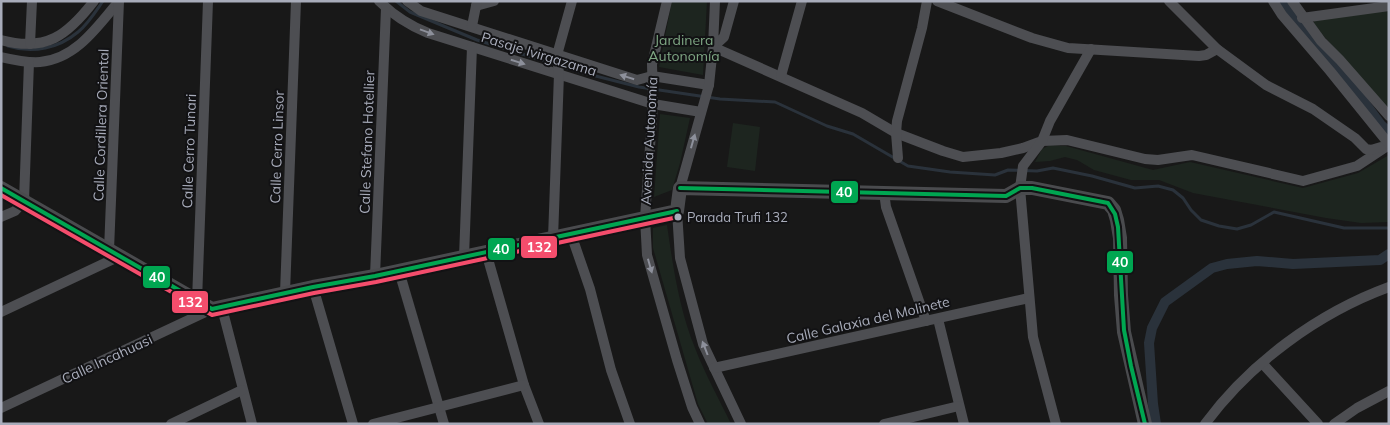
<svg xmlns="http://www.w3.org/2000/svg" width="1390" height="425" font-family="Mulish,sans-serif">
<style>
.green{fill:#1d251f}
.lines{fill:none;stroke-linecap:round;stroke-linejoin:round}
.stream{stroke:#2a323b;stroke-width:3}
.canal{stroke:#2a323b;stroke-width:10}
.minor{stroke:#4d4e52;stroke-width:10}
.major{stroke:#4a4b4e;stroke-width:14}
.bus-1-casing{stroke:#121214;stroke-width:8}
.bus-2-casing{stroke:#121214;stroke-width:8}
.bus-1{stroke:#00a651;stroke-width:4}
.bus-2{stroke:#f44d6c;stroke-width:4}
.oneway{fill:#8d909b}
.bus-dot{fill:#a8acba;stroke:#121214;stroke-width:2}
.labels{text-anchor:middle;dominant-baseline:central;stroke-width:4;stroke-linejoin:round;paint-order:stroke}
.bus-label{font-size:13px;fill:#a8acba;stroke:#121214;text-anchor:start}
.park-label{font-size:14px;fill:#7ea683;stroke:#121214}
.street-label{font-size:14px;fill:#a8acba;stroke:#121214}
.line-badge{stroke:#121214;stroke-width:2}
.badge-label{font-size:14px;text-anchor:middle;font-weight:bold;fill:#fff}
</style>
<rect width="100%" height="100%" fill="#181818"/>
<g class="green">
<polygon points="672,1 707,1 703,75 659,67"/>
<polygon points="1389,10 1389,110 1314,25 1314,20"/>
<polygon points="660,114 690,118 680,163 672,190 654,197"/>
<polygon points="733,123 760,127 755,171 727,167"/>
<polygon points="1050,145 1066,146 1153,170 1190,162 1303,188 1358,173 1389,155 1389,222 1361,223 1326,218 1193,193 1159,180 1131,180 1094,170 1077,160 1065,157 1050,161 1035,162 1042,149"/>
<path d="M667,225C673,266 679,309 695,348C705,374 719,399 731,424H708L698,404L653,248V228Z"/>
</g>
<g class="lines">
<g class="stream">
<polyline points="396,1 410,12 477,40 580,72 639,87 720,99 775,102 827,126 853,134 908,166 950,172 995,175 1008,170 1037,171 1053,168 1092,176 1135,188 1158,186 1173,190 1183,198 1191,210 1201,220 1219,226 1237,229 1251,225 1274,212 1344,228 1389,228"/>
<path d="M8,46C33,54 59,48 78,32C88,24 96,11 103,1"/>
</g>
<g class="canal">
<polyline points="1281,1 1305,35 1345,76 1381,125 1389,132"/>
<polyline points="1156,424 1153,404 1149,343 1152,328 1165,302 1212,268 1227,264 1257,261 1293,264 1380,260 1389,254"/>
</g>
<g class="minor">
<path d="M379,1C394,16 408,25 428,33L653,104L701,112"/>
<polyline points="407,1 421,11 637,80 652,76 709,85"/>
<polyline points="667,1 652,64 653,104 645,218 647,255 677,360 692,407 700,424"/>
<polyline points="734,1 724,37 713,47 862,113 896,133 943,151 963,157 1001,153 1023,148 1042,141 1067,140 1145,159 1158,160 1192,155 1303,181 1357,166 1389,145"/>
<polyline points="937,1 1032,38 1068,48 1199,56 1206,55 1217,49"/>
<polyline points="1169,1 1217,49 1266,85 1313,109 1355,138 1366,149 1371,150 1381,147"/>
<polyline points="1273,1 1282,15 1330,71 1389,144"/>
<polyline points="1292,1 1321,41 1340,60 1389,116"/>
<polyline points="476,6 494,1"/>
<polyline points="1302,18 1389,6"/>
<polyline points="472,26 477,1"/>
<path d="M1,40C46,52 67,36 94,1"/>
<polyline points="30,44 32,1"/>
<path d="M1,57C14,60 27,63 40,62C76,59 98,26 119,1"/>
<polyline points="781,76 802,1"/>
<polyline points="898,158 896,133 897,121 922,28 927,1"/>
<polyline points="680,188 709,85 713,47 715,1"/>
<polyline points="884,192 886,207 926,321"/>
<polyline points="677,211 680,258 703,344 741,424"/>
<polyline points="1,217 15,211 24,201 29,62"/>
<polyline points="571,234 590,289 611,370 630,424"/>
<polyline points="553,238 559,74 557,55 572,1"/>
<polyline points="109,250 119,1"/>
<polyline points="486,252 524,385 539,424"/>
<polyline points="464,257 472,47"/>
<polyline points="399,271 444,424"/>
<polyline points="375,276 386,8"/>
<polyline points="313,287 353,424"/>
<polyline points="285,293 296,1"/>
<polyline points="197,301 208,1"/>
<polyline points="222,308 252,424"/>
<polyline points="1,312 120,256"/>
<polyline points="938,319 964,424"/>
<polyline points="1263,364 1318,424"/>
<polyline points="714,368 1029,298"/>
<polyline points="1,408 212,309"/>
<polyline points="171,424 242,390"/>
<polyline points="373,424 524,385"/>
<polyline points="884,424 959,406"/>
<polyline points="1056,424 1033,337 1020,188 1023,166 1042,141 1050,121 1091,49"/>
<path d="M1205,424C1250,363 1318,313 1389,287"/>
<polyline points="1334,424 1357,408 1389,391"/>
</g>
<polyline class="major" points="1,188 212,309 313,287 375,276 677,211 680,188 1006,196 1020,188 1032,188 1108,203 1114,210 1117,220 1120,238 1121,295 1124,332 1145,424"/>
<g class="bus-1-casing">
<g id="bus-1">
<polyline points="1,188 212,309 313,287 375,276 677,211"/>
<polyline points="680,188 1006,196 1020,188 1032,188 1108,203 1115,214 1118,227 1124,330 1131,366 1145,424"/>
</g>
</g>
<g class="bus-2-casing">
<polyline id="bus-2" points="1,195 212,315 314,293 376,282 678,217"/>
</g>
<use href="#bus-1" class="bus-1"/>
<use href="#bus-2" class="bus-2"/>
</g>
<defs><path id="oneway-solid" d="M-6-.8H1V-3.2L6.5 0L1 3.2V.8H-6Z" transform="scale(1.25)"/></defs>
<g class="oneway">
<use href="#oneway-solid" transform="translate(427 32) rotate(20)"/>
<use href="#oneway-solid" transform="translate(518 62) rotate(17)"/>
<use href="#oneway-solid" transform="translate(627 77) rotate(-163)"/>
<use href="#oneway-solid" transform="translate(693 141) rotate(-74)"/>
<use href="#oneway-solid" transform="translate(650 266) rotate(74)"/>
<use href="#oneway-solid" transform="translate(705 348) rotate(-111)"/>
</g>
<circle class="bus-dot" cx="678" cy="217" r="4.5"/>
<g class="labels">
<g class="bus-label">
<text x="687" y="217">Parada Trufi 132</text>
</g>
<g class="park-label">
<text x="684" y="40">Jardinera<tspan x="684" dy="16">Autonomía</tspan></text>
</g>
<g class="street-label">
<text transform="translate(539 54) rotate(17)">Pasaje Ivirgazama</text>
<text transform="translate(101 125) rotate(-88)">Calle Cordillera Oriental</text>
<text transform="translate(649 141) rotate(-87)">Avenida Autonomía</text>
<text transform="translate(367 142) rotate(-88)">Calle Stefano Hotellier</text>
<text transform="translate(277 147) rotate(-88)">Calle Cerro Linsor</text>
<text transform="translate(189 151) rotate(-88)">Calle Cerro Tunari</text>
<text transform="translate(868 320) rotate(-13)">Calle Galaxia del Molinete</text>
<text transform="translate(107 359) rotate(-25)">Calle Incahuasi</text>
</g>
</g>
<g class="line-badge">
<rect x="830" y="180" width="29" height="24" rx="5" fill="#00a651"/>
<rect x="520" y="235" width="38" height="24" rx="5" fill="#f44d6c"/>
<rect x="487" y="237" width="29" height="24" rx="5" fill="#00a651"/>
<rect x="1106" y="250" width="28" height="24" rx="5" fill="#00a651"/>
<rect x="142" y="265" width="29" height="24" rx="5" fill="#00a651"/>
<rect x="171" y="290" width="38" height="24" rx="5" fill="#f44d6c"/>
</g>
<g class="badge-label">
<text x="844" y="197">40</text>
<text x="539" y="252">132</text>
<text x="501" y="254">40</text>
<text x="1120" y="267">40</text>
<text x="157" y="282">40</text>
<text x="190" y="307">132</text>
</g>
<rect width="1390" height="425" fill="none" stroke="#a8acba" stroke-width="5"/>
</svg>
